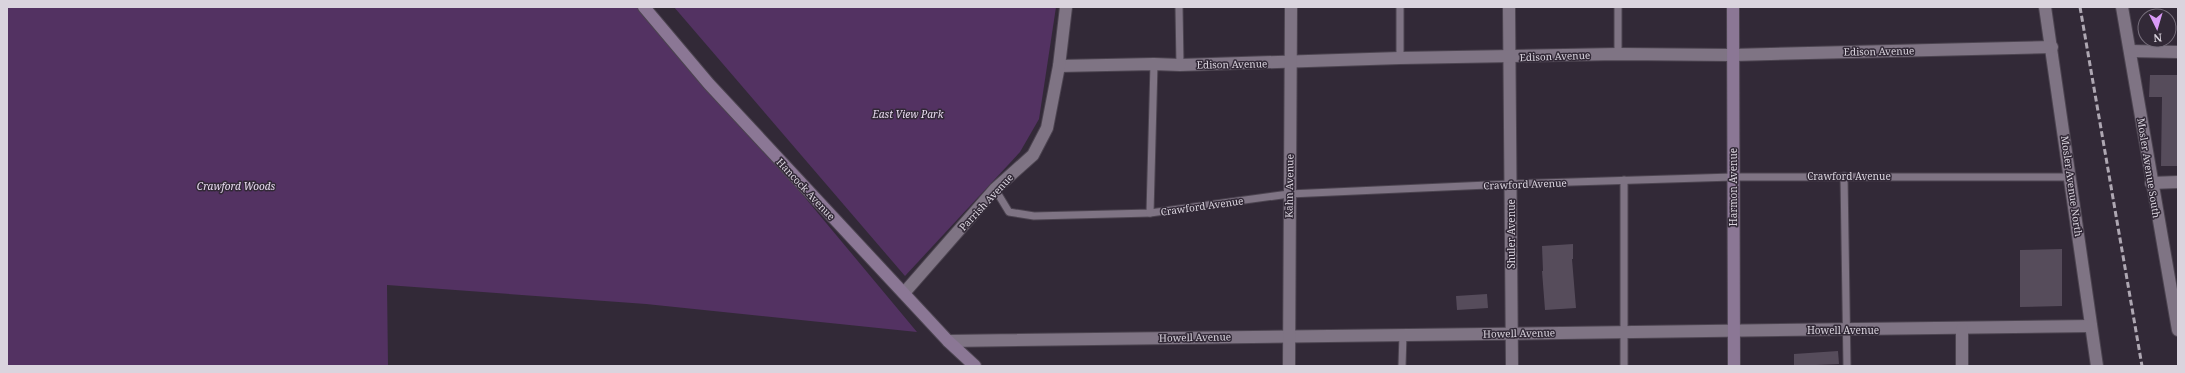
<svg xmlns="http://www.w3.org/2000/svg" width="2185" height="373" font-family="'Noto Serif',serif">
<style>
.green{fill:#533262}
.building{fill:#564c5b}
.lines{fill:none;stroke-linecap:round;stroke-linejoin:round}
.lane-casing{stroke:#4c4450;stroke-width:9}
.street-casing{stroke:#4c4450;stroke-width:14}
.secondary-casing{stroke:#4c4450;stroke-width:14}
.lane{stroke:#7f7484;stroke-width:7}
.street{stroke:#7f7484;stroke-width:12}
.secondary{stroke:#8b7795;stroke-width:12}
.rail{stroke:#aea7b2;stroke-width:3;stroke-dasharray:6 3;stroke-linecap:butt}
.labels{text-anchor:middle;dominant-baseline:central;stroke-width:3;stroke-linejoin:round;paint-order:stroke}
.street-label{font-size:10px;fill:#dad4de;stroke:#322937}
.park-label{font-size:10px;font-style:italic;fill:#eadcf1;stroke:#322937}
</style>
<rect width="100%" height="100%" fill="#322937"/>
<g class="green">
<polygon points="7,7 646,7 917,332 646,304 387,285 388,366 7,366"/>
<polygon points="674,7 1056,7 1039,119 1020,152 905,276"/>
</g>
<g class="building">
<polygon points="2150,75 2178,75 2178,166 2161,166 2162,97 2149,97"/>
<polygon points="1573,244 1573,259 1572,259 1576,308 1545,310 1542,271 1543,271 1542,246"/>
<polygon points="2062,249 2062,306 2020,307 2020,250"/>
<polygon points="1487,294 1488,308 1457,310 1456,296"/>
<polygon points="1838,351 1839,364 1794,366 1794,354"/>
</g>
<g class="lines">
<g class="lane-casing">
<g id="lane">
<polyline points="1179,7 1180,65"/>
<polyline points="1400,7 1400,58"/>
<polyline points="1618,54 1618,7"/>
<polyline points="1844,176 1847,366"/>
<polyline points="1624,180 1624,366"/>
<polyline points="995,189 1009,212 1034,216 1150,213 1289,194 1510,184 1733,177 2070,177"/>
<polyline points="1150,213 1154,64"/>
<polyline points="1402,366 1403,334"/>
</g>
</g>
<g class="street-casing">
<g id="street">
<polyline points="1509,7 1512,366"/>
<polyline points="2045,7 2097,366"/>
<polyline points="2122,7 2178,330"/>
<polyline points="2130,51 2178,52"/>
<polyline points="1059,66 1154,64 1180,65 1400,58 1618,54 1733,55 2052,47"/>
<polyline points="2151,183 2178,182"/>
<polyline points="904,293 995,189 1033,155 1047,128 1059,66 1066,7"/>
<polyline points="948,341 2091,326"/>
<polyline points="1289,366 1291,7"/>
<polyline points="1962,366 1962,329"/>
</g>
</g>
<g class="secondary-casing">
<g id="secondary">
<polyline points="644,7 709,84 948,341 975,366"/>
<polyline points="1733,7 1734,366"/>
</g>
</g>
<use href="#lane" class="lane"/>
<use href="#street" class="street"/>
<use href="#secondary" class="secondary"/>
<polyline class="rail" points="2080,7 2142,366"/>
</g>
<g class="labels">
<g class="street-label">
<text transform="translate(1879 51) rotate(-1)">Edison Avenue</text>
<text transform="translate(1555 56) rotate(-2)">Edison Avenue</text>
<text transform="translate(1232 64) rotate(-1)">Edison Avenue</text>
<text transform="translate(2149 168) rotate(81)">Mosler Avenue South</text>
<text x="1849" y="176">Crawford Avenue</text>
<text transform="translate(1525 184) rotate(-2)">Crawford Avenue</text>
<text transform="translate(1289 186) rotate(-89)">Kahn Avenue</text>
<text transform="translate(2072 186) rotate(82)">Mosler Avenue North</text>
<text transform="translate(1733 187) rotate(-90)">Harmon Avenue</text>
<text transform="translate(806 189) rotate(47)">Hancock Avenue</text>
<text transform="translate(986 202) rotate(-47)">Parrish Avenue</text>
<text transform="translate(1202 206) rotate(-8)">Crawford Avenue</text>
<text transform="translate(1511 234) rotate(-90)">Shuler Avenue</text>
<text x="1843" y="330">Howell Avenue</text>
<text transform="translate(1519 333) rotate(-1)">Howell Avenue</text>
<text transform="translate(1195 337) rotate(-1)">Howell Avenue</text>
</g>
<g class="park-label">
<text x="908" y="114">East View Park</text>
<text x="236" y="186">Crawford Woods</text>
</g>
</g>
<rect width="2185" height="373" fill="none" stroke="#dad4de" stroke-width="16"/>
<g transform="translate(2157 28) rotate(175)"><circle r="19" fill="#322937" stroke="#756d7a"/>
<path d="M0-3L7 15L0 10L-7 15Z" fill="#d99af7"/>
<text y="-6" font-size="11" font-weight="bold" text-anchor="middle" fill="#dad4de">N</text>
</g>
</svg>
